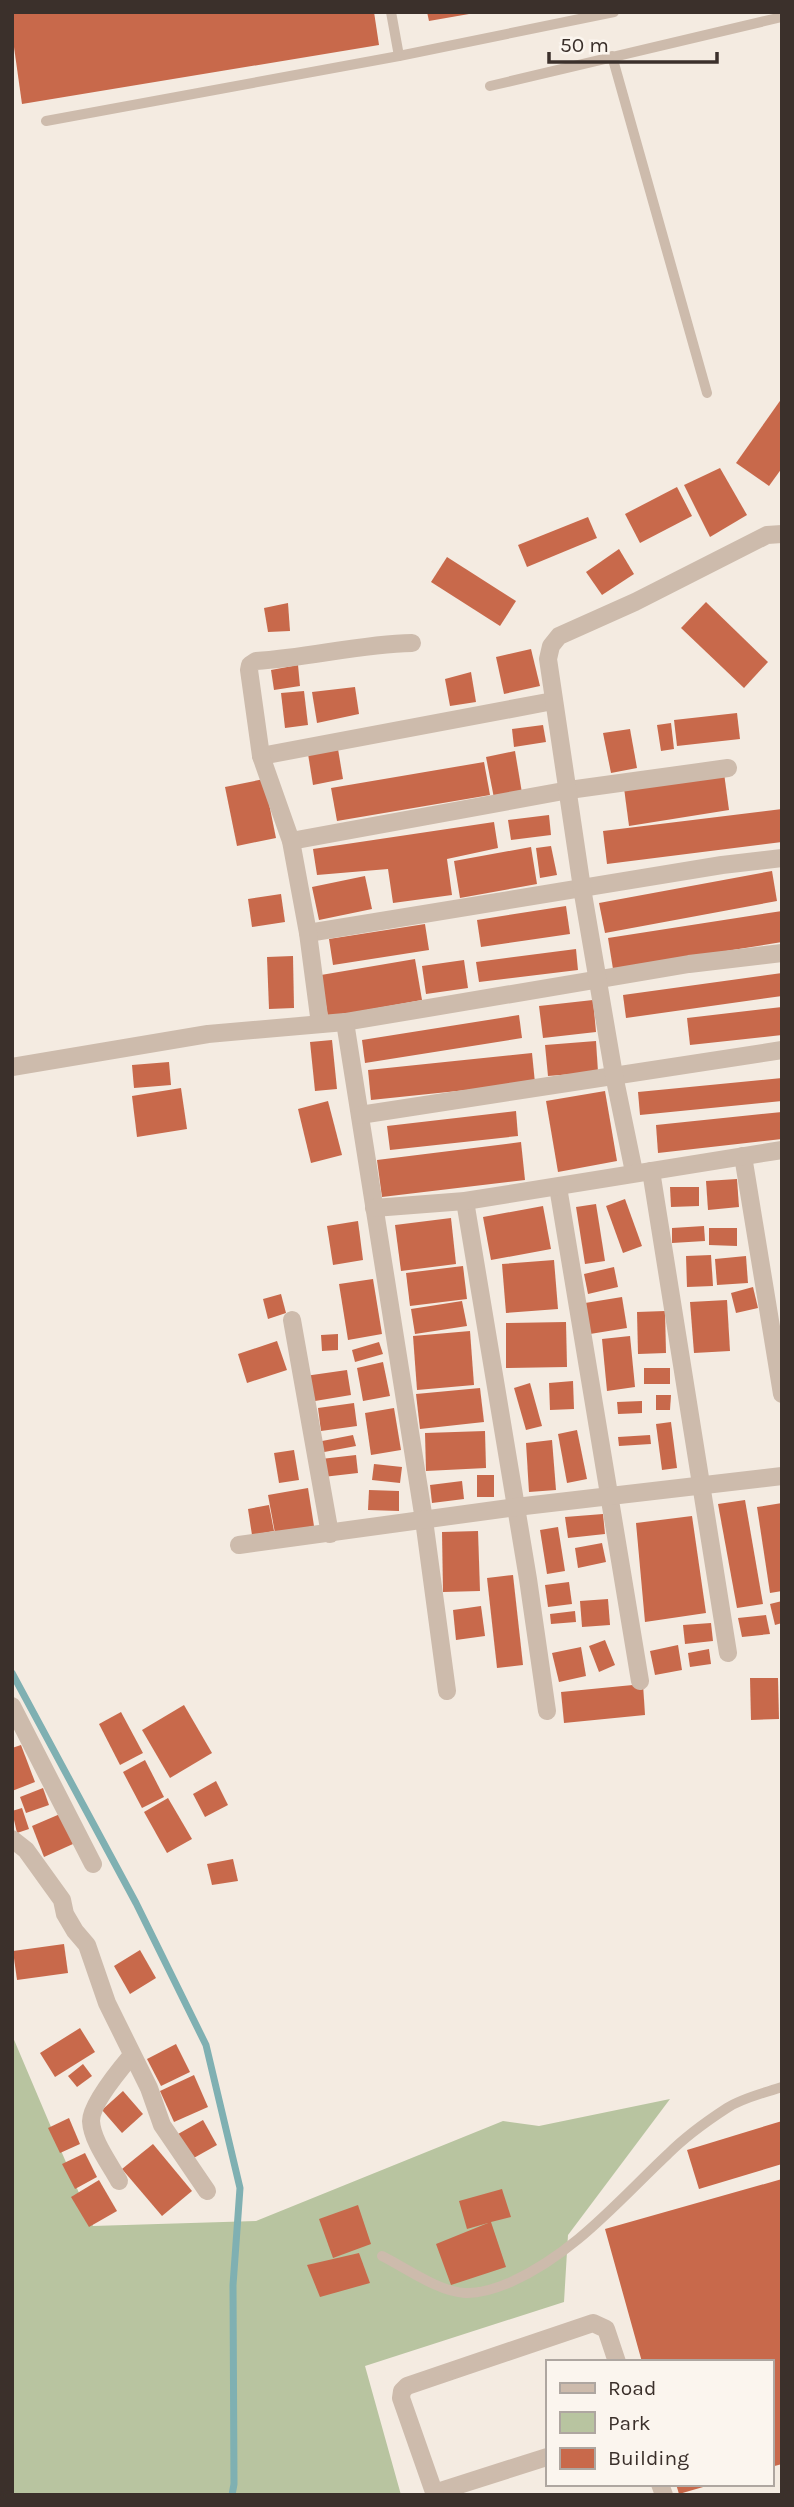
<svg xmlns="http://www.w3.org/2000/svg" width="794" height="2507" font-family="Karla,sans-serif">
<style>
.green{fill:#b8c4a0}
.lines{fill:none;stroke-linecap:round;stroke-linejoin:round}
.stream{stroke:#7fb0b2;stroke-width:7}
.building{fill:#c8694b}
.lane{stroke:#cdbbac;stroke-width:10}
.street{stroke:#cdbbac;stroke-width:18}
</style>
<rect width="100%" height="100%" fill="#f4ebe1"/>
<polygon class="green" points="12,2035 93,2226 256,2221 503,2121 539,2126 670,2099 568,2235 564,2302 365,2366 401,2495 12,2495"/>
<g class="lines">
<polyline class="stream" points="12,1673 136,1903 206,2045 240,2188 233,2285 234,2484 232,2495"/>
</g>
<g class="building">
<polygon points="12,12 374,12 379,45 22,104 12,33"/>
<polygon points="427,12 469,12 469,14 429,21"/>
<polygon points="782,398 782,468 769,486 736,463"/>
<polygon points="720,468 747,515 710,537 684,485"/>
<polygon points="677,487 692,516 640,543 625,514"/>
<polygon points="588,517 597,538 527,567 518,545"/>
<polygon points="619,549 634,574 602,595 586,572"/>
<polygon points="447,557 516,601 500,626 431,582"/>
<polygon points="706,602 768,662 744,688 681,628"/>
<polygon points="288,603 290,631 268,632 264,608"/>
<polygon points="531,649 540,686 504,694 496,657"/>
<polygon points="298,665 300,686 274,690 271,670"/>
<polygon points="471,672 476,702 450,706 445,679"/>
<polygon points="355,687 359,714 317,723 312,692"/>
<polygon points="304,691 308,725 285,728 281,693"/>
<polygon points="737,713 740,739 677,746 674,720"/>
<polygon points="671,723 674,749 661,751 657,725"/>
<polygon points="543,725 546,742 514,747 512,729"/>
<polygon points="630,729 637,768 611,773 603,733"/>
<polygon points="338,749 343,779 313,785 308,754"/>
<polygon points="515,751 522,793 494,798 486,757"/>
<polygon points="484,762 490,795 337,821 331,788"/>
<polygon points="724,773 729,810 629,826 624,788"/>
<polygon points="264,779 276,838 237,846 225,787"/>
<polygon points="782,809 782,842 607,864 603,831"/>
<polygon points="549,815 551,835 511,840 508,820"/>
<polygon points="494,822 498,848 447,859 452,895 393,903 388,869 317,875 313,849"/>
<polygon points="551,846 557,875 540,878 536,848"/>
<polygon points="531,847 537,884 460,898 454,861"/>
<polygon points="772,871 777,901 605,933 599,903"/>
<polygon points="365,876 372,909 319,920 312,887"/>
<polygon points="281,894 285,922 252,927 248,899"/>
<polygon points="566,906 570,934 481,947 477,920"/>
<polygon points="782,911 782,942 613,969 608,938"/>
<polygon points="425,924 429,950 333,965 329,939"/>
<polygon points="576,949 578,970 479,982 476,962"/>
<polygon points="293,956 294,1008 269,1009 267,957"/>
<polygon points="415,959 422,1000 328,1017 321,975"/>
<polygon points="464,960 468,988 426,994 422,966"/>
<polygon points="782,973 782,996 626,1018 623,995"/>
<polygon points="593,1000 596,1032 543,1038 539,1006"/>
<polygon points="782,1007 782,1035 690,1045 687,1018"/>
<polygon points="519,1015 522,1038 365,1063 362,1040"/>
<polygon points="332,1040 337,1089 315,1091 310,1042"/>
<polygon points="596,1041 598,1072 548,1076 545,1045"/>
<polygon points="532,1053 535,1083 371,1100 368,1070"/>
<polygon points="169,1062 171,1085 134,1088 132,1065"/>
<polygon points="782,1078 782,1101 640,1115 638,1092"/>
<polygon points="181,1088 187,1129 137,1137 132,1096"/>
<polygon points="605,1091 617,1161 558,1172 546,1101"/>
<polygon points="328,1101 342,1155 311,1163 298,1109"/>
<polygon points="516,1111 518,1136 390,1150 387,1126"/>
<polygon points="782,1112 782,1139 658,1153 656,1125"/>
<polygon points="521,1142 525,1180 382,1197 377,1160"/>
<polygon points="737,1179 739,1207 708,1210 706,1181"/>
<polygon points="670,1187 699,1187 699,1206 671,1207"/>
<polygon points="625,1199 642,1246 623,1253 606,1206"/>
<polygon points="596,1204 605,1261 585,1264 576,1207"/>
<polygon points="543,1206 551,1249 491,1260 483,1217"/>
<polygon points="451,1218 456,1264 401,1271 395,1225"/>
<polygon points="358,1221 363,1260 333,1265 327,1226"/>
<polygon points="704,1226 705,1241 672,1243 672,1228"/>
<polygon points="709,1228 737,1228 737,1246 709,1245"/>
<polygon points="711,1255 713,1286 687,1287 686,1256"/>
<polygon points="746,1256 748,1283 717,1285 715,1259"/>
<polygon points="554,1260 558,1309 506,1313 502,1264"/>
<polygon points="463,1266 467,1299 410,1306 406,1273"/>
<polygon points="614,1267 618,1287 588,1294 584,1274"/>
<polygon points="373,1279 382,1334 348,1340 339,1284"/>
<polygon points="753,1287 758,1308 736,1313 731,1293"/>
<polygon points="281,1294 286,1313 268,1319 263,1299"/>
<polygon points="622,1297 627,1328 590,1334 585,1303"/>
<polygon points="727,1300 730,1351 694,1353 690,1302"/>
<polygon points="462,1301 467,1326 415,1334 411,1309"/>
<polygon points="665,1311 666,1353 638,1354 637,1312"/>
<polygon points="566,1322 567,1367 506,1368 506,1323"/>
<polygon points="470,1331 474,1385 417,1390 413,1336"/>
<polygon points="338,1334 338,1350 322,1351 321,1335"/>
<polygon points="630,1336 635,1387 607,1391 602,1339"/>
<polygon points="277,1341 287,1370 247,1383 238,1354"/>
<polygon points="379,1342 383,1354 355,1362 352,1350"/>
<polygon points="383,1362 390,1396 363,1401 357,1368"/>
<rect x="644" y="1368" width="26" height="16"/>
<polygon points="347,1370 351,1395 309,1402 305,1376"/>
<polygon points="573,1381 574,1409 550,1410 549,1383"/>
<polygon points="530,1383 542,1426 526,1430 514,1388"/>
<polygon points="480,1388 484,1422 420,1429 416,1394"/>
<polygon points="656,1395 671,1395 670,1410 656,1410"/>
<polygon points="642,1401 642,1413 618,1414 617,1402"/>
<polygon points="354,1403 357,1426 321,1431 318,1408"/>
<polygon points="394,1408 401,1450 371,1455 365,1413"/>
<polygon points="671,1422 677,1468 662,1470 656,1424"/>
<polygon points="577,1430 587,1479 567,1483 558,1434"/>
<polygon points="485,1431 486,1468 426,1471 425,1433"/>
<polygon points="353,1435 356,1446 319,1453 317,1442"/>
<polygon points="650,1435 651,1444 619,1446 618,1437"/>
<polygon points="552,1440 556,1490 529,1492 526,1443"/>
<polygon points="294,1450 299,1480 279,1483 274,1453"/>
<polygon points="356,1455 358,1473 323,1477 321,1459"/>
<polygon points="374,1464 402,1467 400,1483 372,1480"/>
<rect x="477" y="1475" width="17" height="22"/>
<polygon points="462,1481 464,1499 432,1503 430,1485"/>
<polygon points="308,1488 314,1526 275,1533 268,1495"/>
<polygon points="369,1490 399,1491 399,1511 368,1510"/>
<polygon points="745,1500 763,1604 737,1608 718,1504"/>
<polygon points="782,1503 782,1591 770,1593 757,1507"/>
<polygon points="269,1505 274,1531 252,1535 248,1509"/>
<polygon points="603,1514 605,1534 568,1538 565,1517"/>
<polygon points="692,1516 706,1613 645,1622 636,1523"/>
<polygon points="558,1527 565,1571 547,1574 540,1530"/>
<polygon points="478,1531 480,1591 443,1592 442,1532"/>
<polygon points="602,1543 606,1562 578,1568 575,1548"/>
<polygon points="513,1575 523,1665 497,1668 487,1578"/>
<polygon points="569,1582 572,1604 548,1607 545,1585"/>
<polygon points="608,1599 610,1625 582,1627 580,1601"/>
<polygon points="782,1601 782,1623 775,1625 770,1604"/>
<polygon points="481,1606 485,1636 456,1640 453,1610"/>
<polygon points="575,1611 576,1622 551,1624 550,1614"/>
<polygon points="766,1615 770,1634 742,1637 738,1618"/>
<polygon points="711,1623 713,1641 685,1644 683,1625"/>
<polygon points="605,1640 615,1665 599,1672 589,1646"/>
<polygon points="678,1645 682,1670 655,1675 650,1651"/>
<polygon points="581,1647 586,1676 559,1682 552,1653"/>
<polygon points="709,1649 711,1664 690,1667 688,1653"/>
<polygon points="750,1678 778,1678 779,1719 751,1720"/>
<polygon points="643,1684 645,1715 564,1723 561,1692"/>
<polygon points="184,1705 212,1753 170,1778 142,1730"/>
<polygon points="121,1712 143,1753 120,1765 99,1724"/>
<polygon points="21,1745 35,1782 12,1791 12,1748"/>
<polygon points="145,1760 164,1797 142,1808 123,1772"/>
<polygon points="216,1781 228,1805 205,1817 193,1794"/>
<polygon points="43,1788 49,1805 26,1813 20,1797"/>
<polygon points="168,1798 192,1839 167,1853 144,1812"/>
<polygon points="22,1808 29,1829 17,1833 12,1811"/>
<polygon points="60,1814 73,1844 44,1857 32,1826"/>
<polygon points="233,1859 238,1881 212,1885 207,1864"/>
<polygon points="64,1944 68,1973 17,1980 13,1951"/>
<polygon points="140,1950 156,1978 130,1994 114,1966"/>
<polygon points="80,2028 95,2052 55,2077 40,2053"/>
<polygon points="176,2044 190,2072 161,2086 147,2059"/>
<polygon points="83,2064 92,2076 77,2087 68,2076"/>
<polygon points="194,2075 208,2107 174,2122 160,2091"/>
<polygon points="123,2091 143,2114 122,2133 102,2110"/>
<polygon points="69,2118 80,2144 60,2153 48,2128"/>
<polygon points="203,2120 217,2145 192,2159 178,2134"/>
<polygon points="782,2121 782,2164 699,2189 687,2150"/>
<polygon points="153,2144 192,2191 162,2216 122,2169"/>
<polygon points="85,2153 97,2177 75,2189 62,2164"/>
<polygon points="782,2179 782,2464 771,2467 771,2362 642,2362 605,2229"/>
<polygon points="99,2180 117,2211 89,2227 71,2197"/>
<polygon points="502,2189 511,2217 491,2222 506,2267 451,2285 436,2244 488,2223 467,2229 459,2201"/>
<polygon points="358,2205 371,2244 333,2258 319,2219"/>
<polygon points="359,2253 370,2283 320,2297 307,2265"/>
<polygon points="676,2484 709,2484 710,2485 679,2494"/>
</g>
<g class="lines">
<g class="lane">
<polyline points="391,12 399,56 614,12"/>
<polyline points="612,56 707,393"/>
<polyline points="490,86 782,17"/>
<polyline points="46,121 399,56"/>
<path d="M382,2256C406,2268 439,2292 465,2293C481,2294 497,2288 511,2282C575,2253 618,2201 668,2154C685,2137 707,2121 727,2108C742,2098 764,2093 782,2087"/>
</g>
<g class="street">
<polyline points="261,756 553,701"/>
<polyline points="291,841 569,790 728,768"/>
<polyline points="308,933 722,865 782,858"/>
<polyline points="345,1022 689,964 782,953"/>
<path d="M320,1024L308,933L291,841L261,756L249,670L250,665L256,661C309,658 359,644 412,643"/>
<polyline points="12,1067 208,1034 345,1022 424,1520 447,1691"/>
<polyline points="360,1115 782,1050"/>
<polyline points="743,1156 782,1394"/>
<polyline points="651,1171 728,1653"/>
<polyline points="634,1172 614,1075 582,888 548,659 551,646 559,636 635,602 767,535 782,534"/>
<polyline points="558,1187 640,1681"/>
<polyline points="465,1201 528,1579 547,1711"/>
<polyline points="374,1208 465,1201 782,1150"/>
<polyline points="292,1320 330,1534"/>
<polyline points="239,1545 516,1507 782,1476"/>
<polyline points="12,1706 93,1864"/>
<polyline points="12,1839 26,1850 62,1900 65,1914 75,1931 87,1945 107,2003 149,2088 162,2125 207,2191"/>
<path d="M119,2181C110,2164 92,2141 91,2121C91,2104 121,2068 132,2055"/>
<polyline points="660,2484 664,2495"/>
<polyline points="434,2493 547,2457"/>
<polyline points="435,2495 401,2398 402,2391 407,2386 593,2323 606,2329 617,2362"/>
</g>
</g>
<rect width="794" height="2507" fill="none" stroke="#3b302b" stroke-width="28"/>
<rect x="546" y="2360" width="228" height="126" fill="#fbf5ee" stroke="#aea6a0" stroke-width="2"/>
<rect x="560" y="2383" width="35" height="10" fill="#cdbbac" stroke="#aea6a0" stroke-width="2"/>
<text x="608" y="2395" font-size="21" fill="#3b302b">Road</text>
<rect x="560" y="2412" width="35" height="21" fill="#b8c4a0" stroke="#aea6a0" stroke-width="2"/>
<text x="608" y="2430" font-size="21" fill="#3b302b">Park</text>
<rect x="560" y="2448" width="35" height="21" fill="#c8694b" stroke="#aea6a0" stroke-width="2"/>
<text x="608" y="2465" font-size="21" fill="#3b302b">Building</text>
<path d="M549 52v10h168v-10" fill="none" stroke="#3b302b" stroke-width="3.5"/>
<text x="560" y="52" font-size="21" fill="#3b302b" stroke="#fbf5ee" stroke-width="5" paint-order="stroke">50 m</text>
</svg>
